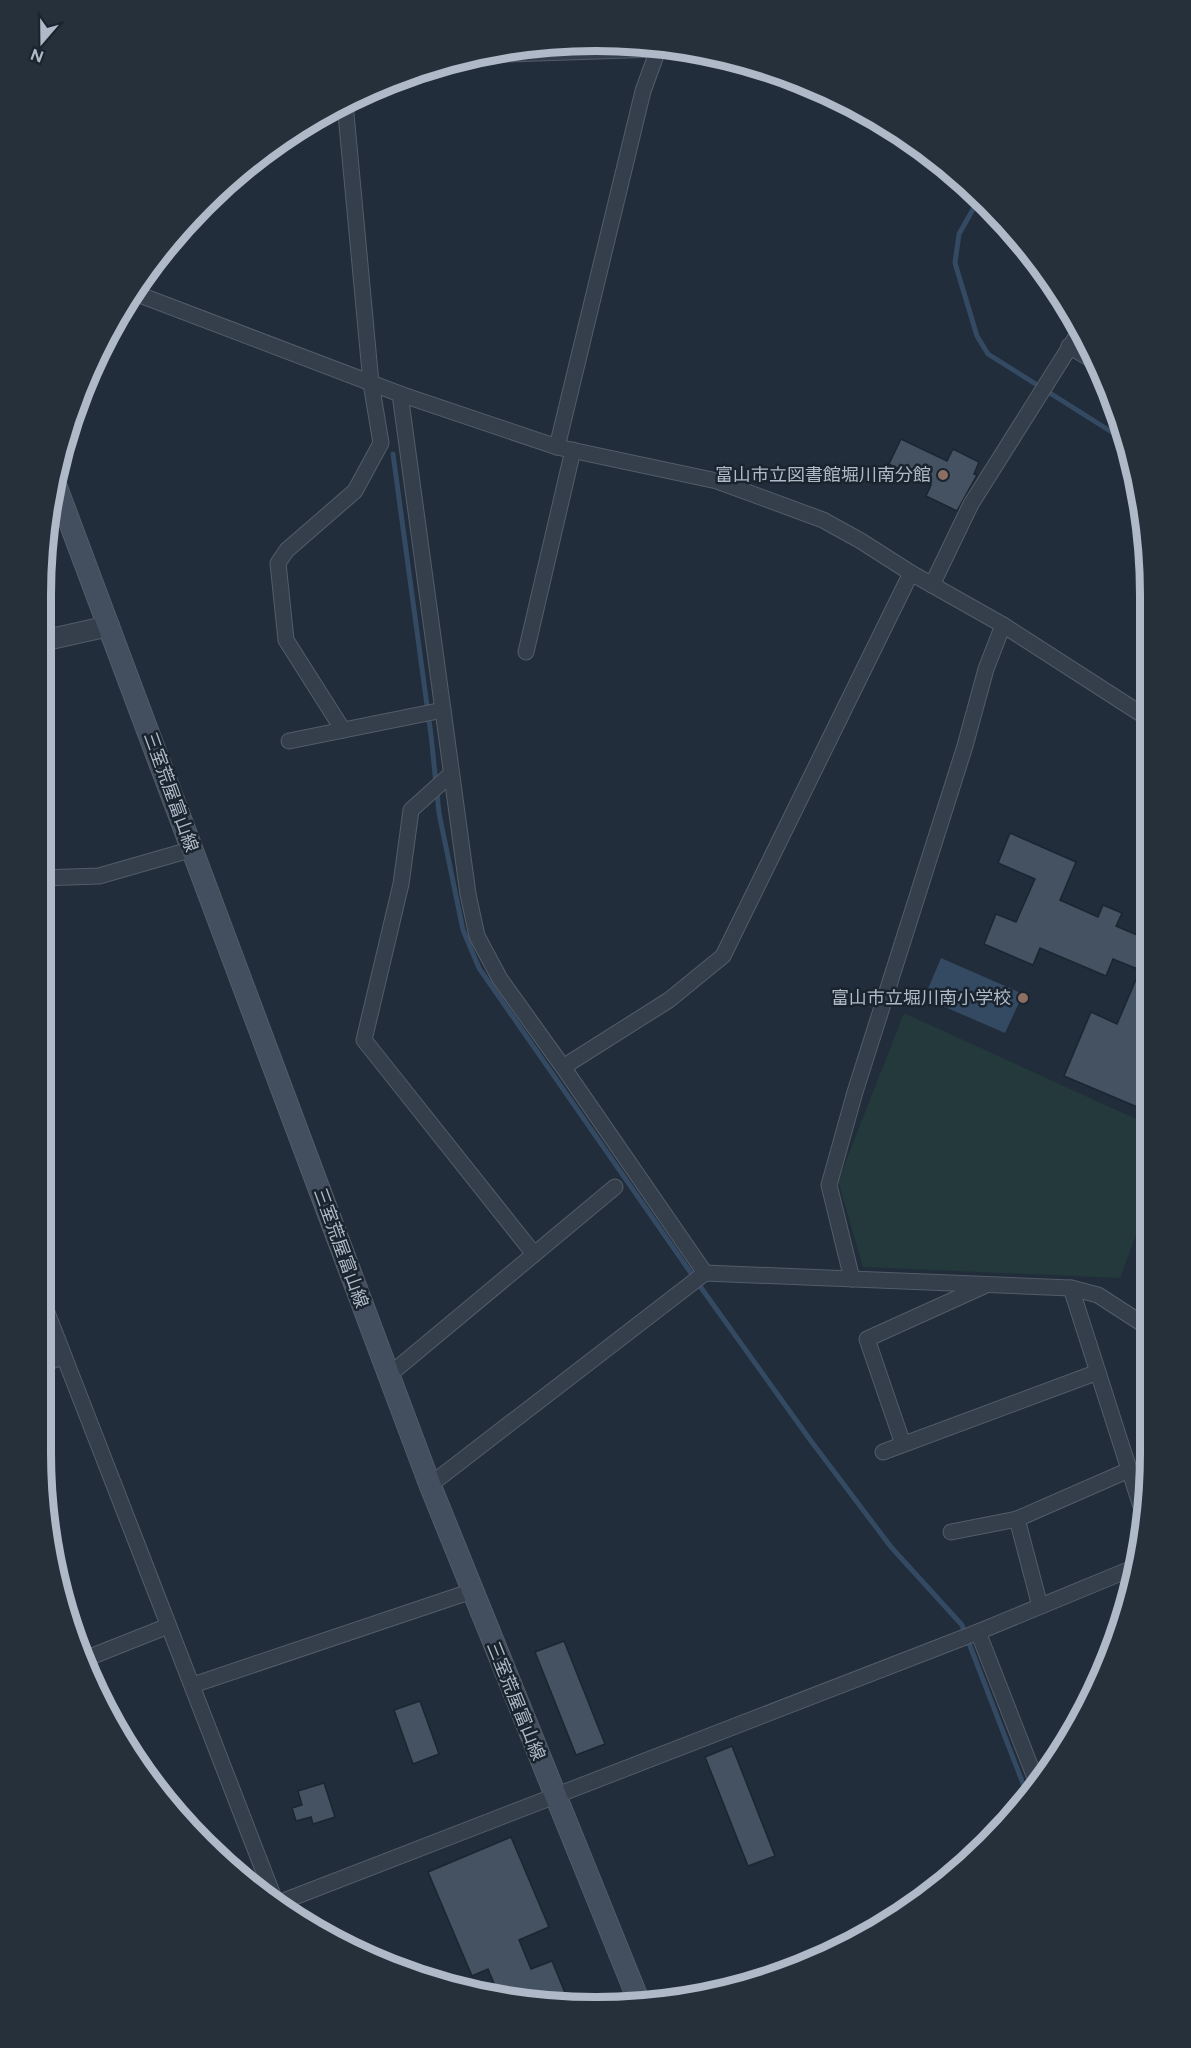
<svg xmlns="http://www.w3.org/2000/svg" width="1191" height="2048" font-family="Figtree,'Noto Sans JP',sans-serif">
<style>
.green{fill:#23393b}
.water{fill:#344962}
.lines{fill:none;stroke-linecap:round;stroke-linejoin:round}
.stream{stroke:#344962;stroke-width:5}
.building{fill:#445262;stroke:#1c2631;stroke-width:1.5}
.minor-casing{stroke:#535c68;stroke-width:17}
.tertiary-casing{stroke:#535c68;stroke-width:22}
.secondary-casing{stroke:#535c68;stroke-width:23}
.minor{stroke:#353f4b;stroke-width:15}
.tertiary{stroke:#353f4b;stroke-width:20}
.secondary{stroke:#434e5e;stroke-width:21}
.education-dot{fill:#8d6e63;stroke:#1a242f;stroke-width:2}
.labels{text-anchor:middle;dominant-baseline:central;stroke-width:5;stroke-linejoin:round;paint-order:stroke}
.poi-label{font-size:18px;fill:#b0b9c7;stroke:#1a242f;text-anchor:end}
.street-label{font-size:18px;fill:#b0b9c7;stroke:#1a242f}
.rim{fill:none;stroke:#b0b9c7;stroke-width:8}
</style>
<rect width="100%" height="100%" fill="#212d3a"/>
<polygon class="green" points="904,1013 1149,1125 1149,1200 1120,1278 863,1267 838,1181"/>
<polygon class="water" points="941,958 1023,994 1005,1033 924,998"/>
<g class="lines">
<g class="stream">
<polyline points="980,197 959,234 955,263 977,336 988,354 1126,441"/>
<polyline points="393,454 431,735 439,813 463,930 479,968 702,1289 811,1441 891,1547 962,1625 1027,1794"/>
</g>
</g>
<g class="building">
<polygon points="901,439 947,461 953,449 979,462 974,474 977,475 957,511 926,496 931,485 889,464"/>
<polygon points="1010,833 1076,862 1060,900 1098,917 1103,905 1122,913 1116,926 1149,940 1149,1112 1064,1076 1091,1012 1117,1024 1140,970 1113,959 1106,976 1040,948 1033,965 984,944 996,914 1016,922 1035,879 998,863"/>
<polygon points="564,1641 605,1744 576,1755 535,1652"/>
<polygon points="420,1701 439,1754 413,1764 394,1710"/>
<polygon points="732,1746 775,1856 748,1866 705,1757"/>
<polygon points="324,1783 335,1817 313,1824 311,1817 296,1821 292,1808 302,1805 298,1791"/>
<polygon points="511,1837 549,1927 519,1940 531,1969 552,1961 568,2000 498,1993 488,1969 472,1976 428,1872"/>
</g>
<g class="lines">
<g class="minor-casing">
<g id="minor">
<polyline points="474,55 658,49"/>
<polyline points="132,292 400,394 557,447 717,481 823,520 861,541 911,573 1003,625 1149,719"/>
<polyline points="1069,346 1097,363"/>
<polyline points="400,394 468,894 477,936 500,979 563,1067 705,1273"/>
<polyline points="557,447 643,91 659,47"/>
<polyline points="932,585 971,504 1081,329"/>
<polyline points="526,652 573,450"/>
<polyline points="343,730 286,640 278,563 287,550 355,491 381,443 371,383 345,103"/>
<polyline points="289,741 443,710"/>
<polyline points="451,774 411,810 401,884 364,1040 534,1254"/>
<polyline points="41,878 99,876 193,849"/>
<polyline points="563,1067 669,1000 723,956 911,573"/>
<polyline points="852,1279 829,1185 855,1092 965,746 986,669 1003,625"/>
<polyline points="1071,1288 1144,1516"/>
<path d="M41,1297C119,1499 199,1701 276,1903"/>
<polyline points="41,1365 64,1356"/>
<polyline points="389,1375 615,1187"/>
<polyline points="903,1444 867,1339 984,1286"/>
<polyline points="883,1452 1098,1372"/>
<polyline points="430,1485 705,1273 1071,1288 1098,1295 1149,1328"/>
<polyline points="1017,1519 1040,1606"/>
<polyline points="951,1532 1017,1519 1129,1470"/>
<polyline points="978,1632 1037,1783"/>
<polyline points="85,1659 168,1626"/>
<polyline points="193,1685 472,1591"/>
<polyline points="276,1904 978,1632 1133,1568"/>
</g>
</g>
<g class="tertiary-casing">
<polyline id="tertiary" points="42,641 109,626"/>
</g>
<g class="secondary-casing">
<polyline id="secondary" points="56,486 430,1485 640,2004"/>
</g>
<use href="#minor" class="minor"/>
<use href="#tertiary" class="tertiary"/>
<use href="#secondary" class="secondary"/>
</g>
<g class="education-dot">
<circle cx="943" cy="475" r="6"/>
<circle cx="1023" cy="998" r="6"/>
</g>
<g class="labels">
<g class="poi-label">
<text x="931" y="475">富山市立図書館堀川南分館</text>
<text x="1011" y="998">富山市立堀川南小学校</text>
</g>
<g class="street-label">
<text transform="translate(171 792) rotate(70)">三室荒屋富山線</text>
<text transform="translate(341 1248) rotate(70)">三室荒屋富山線</text>
<text transform="translate(516 1701) rotate(68)">三室荒屋富山線</text>
</g>
</g>
<path d="M0 0H1191V2048H0ZM595 51H596A544 544 0 0 1 1140 595V1453A544 544 0 0 1 596 1997H595A544 544 0 0 1 51 1453V595A544 544 0 0 1 595 51Z" fill="#26303b" fill-rule="evenodd"/>
<path class="rim" d="M595 51H596A544 544 0 0 1 1140 595V1453A544 544 0 0 1 596 1997H595A544 544 0 0 1 51 1453V595A544 544 0 0 1 595 51Z"/>
<g transform="translate(42 42) rotate(200)" stroke="#1a242f" stroke-width="4.5" paint-order="stroke">
<path d="M0-4.5L10 22L0 15L-10 22Z" fill="#b0b9c7"/>
<text y="-9" font-size="16" font-weight="bold" text-anchor="middle" fill="#b0b9c7">N</text>
</g>
</svg>
